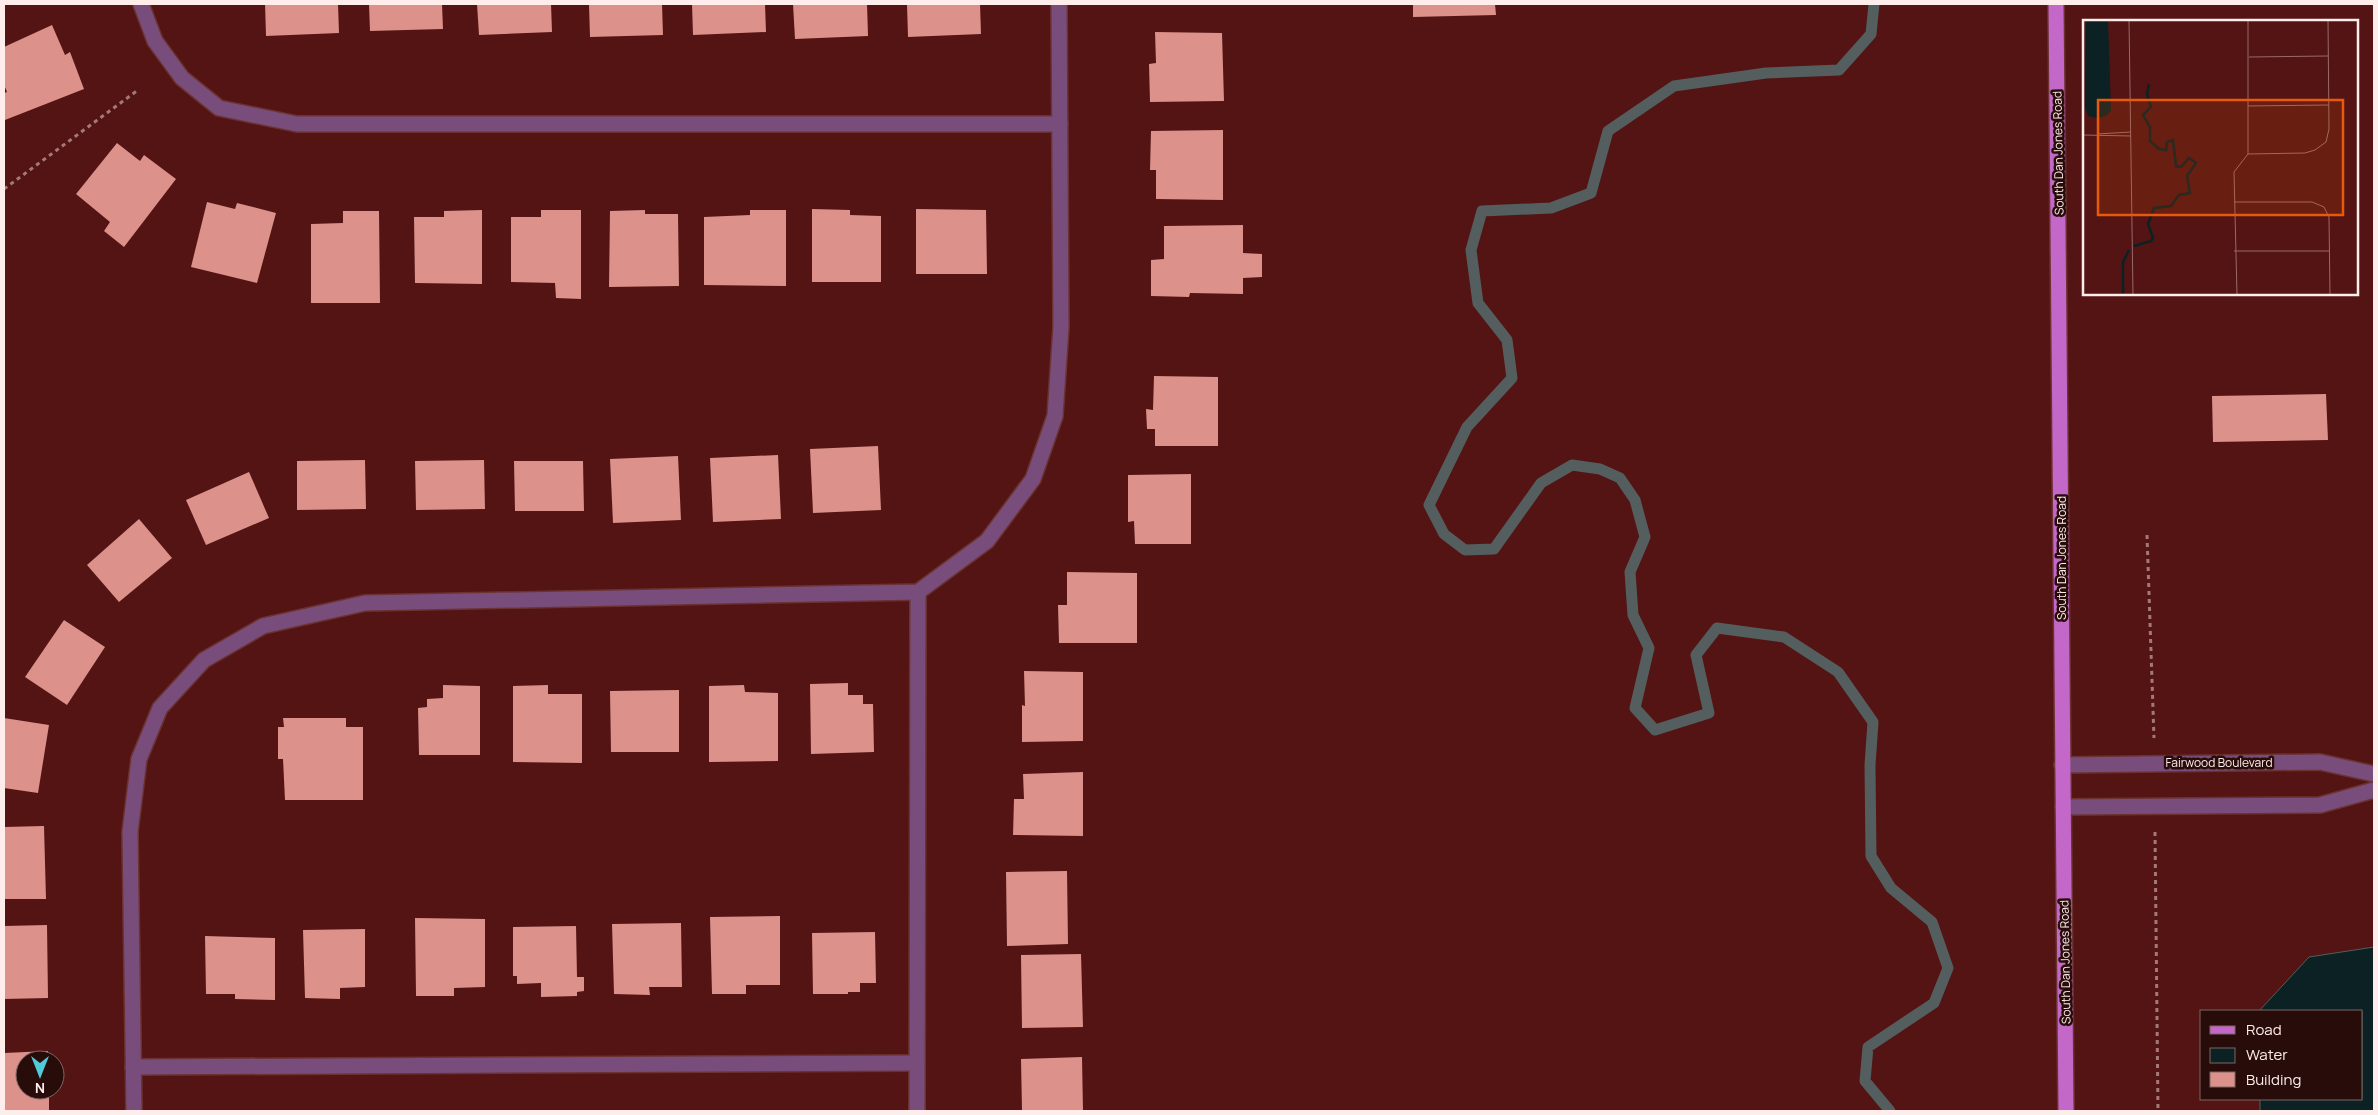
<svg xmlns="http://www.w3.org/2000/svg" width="2378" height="1115" font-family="Manrope,sans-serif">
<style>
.water{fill:#0b2123;stroke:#545e5f}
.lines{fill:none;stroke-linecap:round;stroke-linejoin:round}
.stream{stroke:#545e5f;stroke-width:11}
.building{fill:#dc918a}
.minor-casing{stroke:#6b3231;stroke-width:18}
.primary-casing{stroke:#6b3231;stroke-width:18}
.path{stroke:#a37a78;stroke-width:3;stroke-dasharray:4 4;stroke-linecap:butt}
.minor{stroke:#794d7b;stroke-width:15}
.primary{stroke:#c367c8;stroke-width:15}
.labels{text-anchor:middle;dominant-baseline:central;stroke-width:5;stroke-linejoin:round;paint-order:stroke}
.street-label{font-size:12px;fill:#feedeb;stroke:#270c0a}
.inset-river{fill:none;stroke:#0b2123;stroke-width:2.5}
.inset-road{fill:none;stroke:#976b69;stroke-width:1}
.view{fill:#e8590c;fill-opacity:0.15;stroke:#e8590c;stroke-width:2.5}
.inset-edge{fill:none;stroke:#feedeb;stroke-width:2.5}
</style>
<rect width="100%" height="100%" fill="#531413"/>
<polygon class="water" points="2374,947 2374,1111 2260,1111 2260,1099 2362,1099 2362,1011 2259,1011 2309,957"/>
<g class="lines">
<polyline class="stream" points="1874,4 1871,34 1839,70 1766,73 1674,86 1608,131 1591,193 1551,208 1482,211 1471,250 1478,303 1507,340 1512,378 1467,427 1429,505 1444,534 1465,550 1494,549 1541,483 1572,465 1600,469 1620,478 1635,500 1645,537 1630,572 1633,615 1649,648 1635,708 1655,730 1709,713 1696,655 1717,628 1784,637 1838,672 1873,722 1870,765 1871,856 1891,888 1932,922 1948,968 1934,1003 1868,1047 1865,1081 1890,1111"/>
</g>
<g class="building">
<polygon points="265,4 338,4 339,33 266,36"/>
<polygon points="369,4 442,4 443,29 370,31"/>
<polygon points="477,4 551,4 552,32 479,35"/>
<polygon points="589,4 662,4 663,35 590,37"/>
<polygon points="692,4 765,4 766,32 693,35"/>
<polygon points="793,4 867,4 868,36 795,39"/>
<polygon points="907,4 980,4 981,34 908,37"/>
<polygon points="1413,4 1495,4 1496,15 1413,17"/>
<polygon points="52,25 65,55 70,52 84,89 5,120 4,93 7,92 4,85 4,47"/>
<polygon points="1155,32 1222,33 1224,101 1150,102 1149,64 1156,63"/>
<polygon points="1223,130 1223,200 1156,199 1156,170 1150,170 1151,131"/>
<polygon points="117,143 140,161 144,155 176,179 124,247 104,231 110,222 76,194"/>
<polygon points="207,202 235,209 237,203 276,213 257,283 191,267"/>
<polygon points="812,209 850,210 850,215 881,216 881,282 812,282"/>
<polygon points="916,209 986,210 987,274 916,274"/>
<polygon points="482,210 482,284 415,283 414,217 444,217 444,211"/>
<polygon points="541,210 581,210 581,299 556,298 555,283 511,282 511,217 541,217"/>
<polygon points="645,210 645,214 678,214 679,286 609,287 610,211"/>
<polygon points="750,210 786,210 786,286 704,285 704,217 750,215"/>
<polygon points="343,211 379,211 380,303 311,303 311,224 343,223"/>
<polygon points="1243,225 1243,253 1262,254 1262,277 1243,278 1243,294 1190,293 1189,297 1151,296 1151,260 1164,259 1164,226"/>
<polygon points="1154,376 1218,377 1218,446 1155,446 1155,429 1147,429 1146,409 1153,410"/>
<polygon points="2326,394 2328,440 2213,442 2212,396"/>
<polygon points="878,446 881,510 813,513 810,449"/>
<polygon points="778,455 781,519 713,522 710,458"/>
<polygon points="678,456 681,520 613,523 610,459"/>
<polygon points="365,460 366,509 297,510 297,461"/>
<polygon points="484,460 485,509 416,510 415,461"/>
<polygon points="514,461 583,461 584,511 515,511"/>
<polygon points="249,472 269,518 206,545 186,500"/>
<polygon points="1191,474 1191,544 1135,544 1134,521 1128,522 1128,475"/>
<polygon points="139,519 172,558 119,602 87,565"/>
<polygon points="1067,572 1137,573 1137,643 1059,643 1058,605 1067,605"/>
<polygon points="64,620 105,647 67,705 25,677"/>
<polygon points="1024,671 1083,672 1083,741 1022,742 1022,705 1025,706"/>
<polygon points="848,683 848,695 863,695 863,704 873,704 874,752 811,754 810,684"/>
<polygon points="443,685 480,686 480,755 419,755 418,708 427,707 427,699 443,698"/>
<polygon points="548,685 548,694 582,694 582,763 513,762 513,686"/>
<polygon points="744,685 745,692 778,693 778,761 709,762 709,686"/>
<polygon points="679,690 679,752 611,752 610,691"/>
<polygon points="4,718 49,725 38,793 4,788"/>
<polygon points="283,718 346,718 346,727 363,727 363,800 285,800 283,759 278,759 278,727 284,727"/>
<polygon points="1083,772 1083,836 1013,835 1014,799 1024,799 1023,774"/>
<polygon points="44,826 46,899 4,899 4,827"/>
<polygon points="1067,871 1068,944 1007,946 1006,872"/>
<polygon points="780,916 780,985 746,985 746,994 712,994 710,917"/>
<polygon points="415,918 485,919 485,987 454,988 454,996 416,996"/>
<polygon points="681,923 682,987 649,987 650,995 614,994 612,924"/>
<polygon points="47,925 48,998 4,999 4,926"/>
<polygon points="576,926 577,977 584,977 584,991 577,992 577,996 541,997 541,983 517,984 517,976 513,976 513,927"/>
<polygon points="365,929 365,987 340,988 340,999 305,998 303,930"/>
<polygon points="875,932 876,983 860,983 860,992 848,992 848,994 813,994 812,933"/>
<polygon points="205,936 275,938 275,1000 235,999 235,994 206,994"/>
<polygon points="1081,954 1083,1027 1022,1028 1021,955"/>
<polygon points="48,1051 48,1060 25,1060 25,1090 49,1090 49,1111 4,1111 4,1053"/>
<polygon points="1082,1057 1083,1111 1022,1111 1021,1059"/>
</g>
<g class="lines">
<g class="minor-casing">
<g id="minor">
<polyline points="141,4 155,41 182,78 219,108 297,124 1060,124"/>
<polyline points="2062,765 2320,762 2374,774"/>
<polyline points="2063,807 2320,805 2374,790"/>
<polyline points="133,1067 917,1063"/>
<polyline points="134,1111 130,832 139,759 160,708 204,660 263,626 365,603 918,592 987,541 1033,479 1055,416 1061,327 1059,4"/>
<polyline points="917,1111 918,592"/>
</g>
</g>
<g class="primary-casing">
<polyline id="primary" points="2056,4 2066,1111"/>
</g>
<g class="path">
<polyline points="4,189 138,90"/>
<polyline points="2147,535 2154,738"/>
<polyline points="2155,832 2158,1111"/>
</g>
<use href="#minor" class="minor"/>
<use href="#primary" class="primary"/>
</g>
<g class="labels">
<g class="street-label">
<text transform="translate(2058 153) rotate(-91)">South Dan Jones Road</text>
<text transform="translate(2061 558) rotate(-90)">South Dan Jones Road</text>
<text x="2219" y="762">Fairwood Boulevard</text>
<text transform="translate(2065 962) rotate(-91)">South Dan Jones Road</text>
</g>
</g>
<g transform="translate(2083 20)">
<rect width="275" height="275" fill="#531413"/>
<path d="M3,0H25L28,91L23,96L14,98L5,96L2,87Z" fill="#0b2123"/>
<path class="inset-river" d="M51,226L68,221L70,218L65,204L71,188L88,186L96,175L107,173L104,156L113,143L106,138L98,147L93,146L90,120L84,122L83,130L76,129L67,121V107L60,95L68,87L64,74L66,64M40,275V242L46,230"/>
<path class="inset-road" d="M46,0L50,275M165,0V134M166,37L245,36M165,86L246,85M14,114L48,112M0,115L48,116M151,182H229L241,187L246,197L247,275M151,231H246M154,275L151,152L165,134L222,133L232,130L243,122L246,109L245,0"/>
<path class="view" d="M15,80H260V195H15Z"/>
<rect width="275" height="275" class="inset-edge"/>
</g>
<rect width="2378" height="1115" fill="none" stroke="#feedeb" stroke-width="10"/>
<rect x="2200" y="1010" width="162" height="90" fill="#270c0a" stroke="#7d6664"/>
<rect x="2210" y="1026" width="25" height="8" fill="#c367c8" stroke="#7d6664"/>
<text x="2246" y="1035" font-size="15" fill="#feedeb">Road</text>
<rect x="2210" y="1048" width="25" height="15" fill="#0b2123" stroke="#7d6664"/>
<text x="2246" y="1060" font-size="15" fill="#feedeb">Water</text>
<rect x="2210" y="1072" width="25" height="15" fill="#dc918a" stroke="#7d6664"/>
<text x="2246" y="1085" font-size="15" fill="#feedeb">Building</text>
<g transform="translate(40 1075) rotate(180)"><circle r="24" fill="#270c0a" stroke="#7d6664"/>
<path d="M0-4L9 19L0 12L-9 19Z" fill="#52cbd9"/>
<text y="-8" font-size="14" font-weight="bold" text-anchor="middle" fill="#feedeb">N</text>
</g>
</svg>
